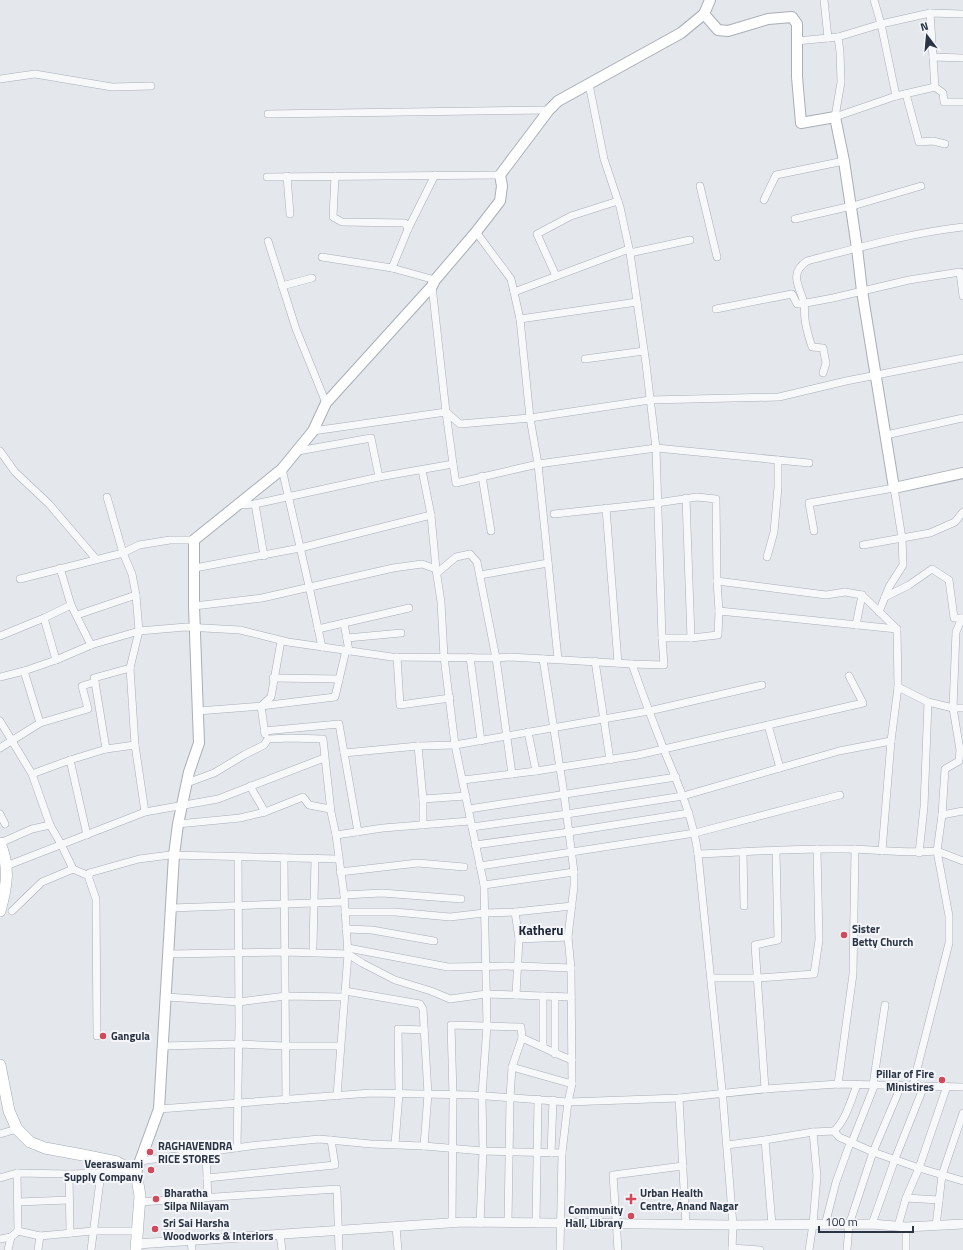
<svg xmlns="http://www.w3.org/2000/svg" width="963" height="1250" font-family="'Titillium Web',sans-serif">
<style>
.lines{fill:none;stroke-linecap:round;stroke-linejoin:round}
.minor-casing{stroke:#a9aeb7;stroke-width:8}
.tertiary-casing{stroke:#a9aeb7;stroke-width:10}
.secondary-casing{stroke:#a9aeb7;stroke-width:12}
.primary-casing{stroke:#a3abb8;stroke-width:12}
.minor{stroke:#f7f8fa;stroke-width:7}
.tertiary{stroke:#f7f8fa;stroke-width:9}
.secondary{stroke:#fff;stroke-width:10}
.primary{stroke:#fff;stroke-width:11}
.poi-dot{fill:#d1495b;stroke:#f4f6f9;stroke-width:1.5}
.labels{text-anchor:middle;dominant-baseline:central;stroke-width:4;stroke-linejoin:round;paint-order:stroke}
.poi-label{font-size:11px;font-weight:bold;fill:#2b3445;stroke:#f4f6f9;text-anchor:start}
.quarter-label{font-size:13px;font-weight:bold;fill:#1d2536;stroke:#f4f6f9}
</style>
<rect width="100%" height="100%" fill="#e4e7ec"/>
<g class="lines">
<g class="minor-casing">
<g id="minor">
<polyline points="824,0 828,38"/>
<polyline points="874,0 881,24 896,96"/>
<polyline points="930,13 935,87 943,93 944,102 963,102"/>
<polyline points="838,37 840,52 841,82 835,117 896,96 935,87"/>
<polyline points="797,41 838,37 881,24 930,13 963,14"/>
<polyline points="933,57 963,58"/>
<polyline points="0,79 35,74 112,87 151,86"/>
<polyline points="906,94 919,142 933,141 945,144"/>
<polyline points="268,114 549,110"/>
<polyline points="287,176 290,214"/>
<polyline points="335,176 333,217 342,222 405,223 408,229"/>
<polyline points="267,177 500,175"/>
<polyline points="700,186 717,257"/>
<polyline points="764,200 776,175 844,161"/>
<polyline points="795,219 856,205 921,186"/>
<polyline points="476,232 511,279 520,319 530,418 650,400 779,397 846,381 963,358"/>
<polyline points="268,241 296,329 326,403"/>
<polyline points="630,253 690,240"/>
<polyline points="322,257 392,268"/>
<polyline points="556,276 537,234 571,216 618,201"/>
<polyline points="435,280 392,268 408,229 435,175"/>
<polyline points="282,286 312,278"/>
<polyline points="514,292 629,249"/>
<polyline points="716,309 792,294 797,304 801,304 833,298 909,280 960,272 963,296"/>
<polyline points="520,319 637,302"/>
<polyline points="585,359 644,351"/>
<path d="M823,373L826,363L823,348L812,347C809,338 806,329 805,319C804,314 805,308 804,303C800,287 788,274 807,261C858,248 910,233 963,227"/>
<polyline points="313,431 446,412 432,286"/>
<polyline points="886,435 963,418"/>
<polyline points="0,451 15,472 49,504 96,559"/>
<polyline points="298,451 371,438 379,477"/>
<polyline points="453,464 456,483 538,464 656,448 809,463"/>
<polyline points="282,469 309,586 322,647"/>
<polyline points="482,476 491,531"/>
<polyline points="107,497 123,553 132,574 136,595 139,631 130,668 135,745 145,812"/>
<polyline points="686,498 691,638"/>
<polyline points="255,504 264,556"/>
<polyline points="239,505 255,504 379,477 453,464 446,412 460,424 530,418 538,464 558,659"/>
<polyline points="606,508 618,663"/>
<polyline points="554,514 657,503 697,497 716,499 717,581 719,611 718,635 691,638 662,638"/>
<polyline points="431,515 436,569"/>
<polyline points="814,531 809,503 894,488 902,538 903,565 889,587 879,612"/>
<polyline points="863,545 930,533 955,522 963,512"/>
<polyline points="767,557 774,532 778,487 778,460"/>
<polyline points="60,568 71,605"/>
<polyline points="195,568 300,548 431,515 422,470"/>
<polyline points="437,573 456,557 470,554 477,562 496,658 512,774"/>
<polyline points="480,575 548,563"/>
<polyline points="20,579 123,553 139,545 170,540 194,540"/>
<polyline points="717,581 826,595 845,592 862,595 897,629 898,687 891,741 882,851"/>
<polyline points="885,597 909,585 932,569 949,580 954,618 963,618"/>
<polyline points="194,606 262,598 393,568 422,564 436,569 441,602 444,657 455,745 484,885 487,1026 482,1095 483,1151 480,1223"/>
<polyline points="719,611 897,629"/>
<polyline points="77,615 136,595"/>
<polyline points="44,618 56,660"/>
<polyline points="962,618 956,632 953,708 960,750 959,761 945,769 942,815 937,851 963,861"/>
<polyline points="344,623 349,651"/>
<polyline points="856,625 862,595"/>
<polyline points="318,629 409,608"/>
<polyline points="0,636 44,618 71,605 91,645"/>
<polyline points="347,638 401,633"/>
<polyline points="397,657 400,705 450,698"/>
<polyline points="470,657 481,741"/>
<polyline points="543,659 564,794 574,872 574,886 568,937 571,968 572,1084 568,1102 562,1153 560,1250"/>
<polyline points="595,661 610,760"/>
<path d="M632,664C642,693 653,722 664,750C678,784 693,817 698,854"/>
<polyline points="24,671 40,723"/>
<polyline points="0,677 24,671 56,660 91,645 139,631 186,627 240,630 288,642 392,657 496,658 510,657 632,664 664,665 662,638 656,448 646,364 630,253 620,207 604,159 589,84"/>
<polyline points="273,678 339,679"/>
<polyline points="95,682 106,749"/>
<polyline points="898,687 928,702 924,807 919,853"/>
<polyline points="928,702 953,708 963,708"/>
<polyline points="198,711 261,706 335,697 346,650"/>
<polyline points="0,721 32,774 50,825 61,844 73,869 89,876"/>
<polyline points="768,725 780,768"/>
<polyline points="264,731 339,724 358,832"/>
<polyline points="528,732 536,771"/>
<polyline points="265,734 261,706 271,697 281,641"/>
<polyline points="0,748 40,723 88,709 82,686 95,682 94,678 130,668"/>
<polyline points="344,753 418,746"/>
<polyline points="70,760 87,835"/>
<polyline points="32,774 70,760 106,749 135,745"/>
<polyline points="463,780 536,771 638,755 863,703 849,676"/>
<polyline points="187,783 214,773 244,755 264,745 268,739 290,738 323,739 331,812 336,835 344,895 348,954 337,1096"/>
<polyline points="250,786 265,812"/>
<polyline points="423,799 466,796"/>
<polyline points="469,809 676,777"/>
<polyline points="0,814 5,824"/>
<polyline points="942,815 963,811"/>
<polyline points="178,824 240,818 265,812 303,797 309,805 330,809"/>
<polyline points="423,825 423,799 418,746 455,745 649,711 762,685"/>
<polyline points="472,827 567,814 683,796 839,751 891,741"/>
<polyline points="336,835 383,828 470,821"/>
<polyline points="0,843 32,829 50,825"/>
<polyline points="475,845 569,832 689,813"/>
<polyline points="743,852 744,906"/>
<polyline points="284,858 286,1100"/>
<polyline points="6,866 145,812 218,799 324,758"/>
<polyline points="480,866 695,833 840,795"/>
<polyline points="340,872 418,863 464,867"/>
<polyline points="484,885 574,872"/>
<polyline points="344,895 382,893 461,899"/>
<polyline points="171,908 344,902"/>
<polyline points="12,911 42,882 73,869"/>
<polyline points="345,912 395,912 450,917 484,913 515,912 572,906"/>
<polyline points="515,912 519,939 516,995"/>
<polyline points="346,929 372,930 434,941"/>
<polyline points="519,939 568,937"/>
<polyline points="313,947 315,858"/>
<polyline points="348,948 448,967 518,966 571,968"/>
<polyline points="169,954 286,952 348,954 362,963 395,980 431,991 450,999 486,994 571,997"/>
<polyline points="711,978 757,978 814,974 819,940 817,849"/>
<polyline points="345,991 420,1004 423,1009 428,1094 424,1146"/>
<polyline points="167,997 239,1002 286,996 344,997"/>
<polyline points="97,1036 96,899 89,879 89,873 139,859 170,855 338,859"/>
<polyline points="164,1046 239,1044 286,1046 340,1046"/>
<polyline points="543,1047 543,996"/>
<polyline points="555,1054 555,996"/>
<polyline points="512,1067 572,1084"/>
<polyline points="838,1084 853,974 855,849"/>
<polyline points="873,1085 885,1005"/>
<polyline points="765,1089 755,945 778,940 776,851"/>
<polyline points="679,1098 686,1225"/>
<polyline points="159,1109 371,1093 473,1095 568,1102 679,1098 765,1089 838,1084 963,1087"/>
<path d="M834,1131C846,1120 851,1100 857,1085"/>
<polyline points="0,1134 17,1129"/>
<polyline points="395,1144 399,1094 398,1029 424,1030"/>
<polyline points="727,1145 765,1140"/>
<polyline points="237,1148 239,1025 238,857"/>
<polyline points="206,1152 207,1178 335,1165 331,1140"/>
<polyline points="551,1153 553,1100"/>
<polyline points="140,1161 250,1146 319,1139 371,1144 424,1146 483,1151 562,1153"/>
<polyline points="133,1172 69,1174 17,1173 18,1231 40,1236 93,1231 137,1231"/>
<polyline points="69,1174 70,1233"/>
<polyline points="0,1178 17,1173"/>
<polyline points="207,1178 208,1197"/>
<polyline points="906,1198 939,1200"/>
<polyline points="18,1202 69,1200"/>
<polyline points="140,1202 337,1189 339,1250"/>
<path d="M452,1223L453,1095L451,1025L521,1027L522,1038C539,1045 555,1054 572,1060"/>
<polyline points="508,1223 510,1097 512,1067 522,1038"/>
<polyline points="536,1223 538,1099"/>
<polyline points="872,1224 895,1159 924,1086"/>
<polyline points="772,1225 765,1140 813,1132 834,1131 839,1137 873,1152 919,1168 963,1181"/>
<polyline points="825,1225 836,1182 849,1146 852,1142 875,1084"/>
<polyline points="898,1226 906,1198 919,1168 947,1086"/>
<polyline points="936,1226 942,1175 963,1113"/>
<polyline points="396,1227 398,1250"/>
<polyline points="906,1227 906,1250"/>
<polyline points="280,1234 282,1250"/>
<polyline points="0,1239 11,1237"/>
<polyline points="191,1240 192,1250"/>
<polyline points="732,1248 760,1250"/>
<polyline points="8,1250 11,1237 18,1231"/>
<polyline points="38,1250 40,1236"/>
<polyline points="91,1250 101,1173"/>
<polyline points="618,1250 613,1175 683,1166"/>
<path d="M732,1250L733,1225L723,1100L698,854C746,852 795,848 843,849C874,849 906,854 937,851L949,916V943L913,1085"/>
<polyline points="809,1250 813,1224 817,1176 813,1132"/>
<polyline points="847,1250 849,1225 873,1152 901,1086"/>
</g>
</g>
<g class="tertiary-casing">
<polyline id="tertiary" points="137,1244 463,1222 733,1225 872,1224 906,1227 963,1224"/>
</g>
<g class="secondary-casing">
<g id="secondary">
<polyline points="704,14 718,30 728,31 768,19 792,17 797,24 797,77 801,123 835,117 844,161 857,248 862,291 894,488 963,473"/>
<polyline points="136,1172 159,1109 174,855 178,824 189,772 199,743 194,606 194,540 282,469 313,431 326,403 432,286 435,280 476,232 500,201 502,186 500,175 549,110 558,101 681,33 704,14 710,0"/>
</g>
</g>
<g class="primary-casing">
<g id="primary">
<path d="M0,843C10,867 7,886 0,911"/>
<polyline points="0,1065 9,1111 17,1129 30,1142 45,1148 83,1155 117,1162 136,1172 140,1196 136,1250"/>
</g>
</g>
<use href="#minor" class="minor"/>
<use href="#tertiary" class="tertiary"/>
<use href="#secondary" class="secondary"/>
<use href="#primary" class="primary"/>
</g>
<g class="poi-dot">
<circle cx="844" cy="935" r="4"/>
<circle cx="103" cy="1036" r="4"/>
<circle cx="942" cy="1080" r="4"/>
<circle cx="150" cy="1152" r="4"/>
<circle cx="151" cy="1170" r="4"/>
<circle cx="156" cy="1199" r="4"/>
<path d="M629 1193h4v4h4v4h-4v4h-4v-4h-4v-4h4z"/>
<circle cx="631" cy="1216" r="4"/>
<circle cx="155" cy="1229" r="4"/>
</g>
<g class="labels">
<g class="poi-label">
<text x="852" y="929">Sister<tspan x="852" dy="13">Betty Church</tspan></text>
<text x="111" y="1036">Gangula</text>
<text x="934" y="1074" text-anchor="end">Pillar of Fire<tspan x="934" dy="13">Ministires</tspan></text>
<text x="158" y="1146">RAGHAVENDRA<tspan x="158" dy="13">RICE STORES</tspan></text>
<text x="143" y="1164" text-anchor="end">Veeraswami<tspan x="143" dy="13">Supply Company</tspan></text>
<text x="164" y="1193">Bharatha<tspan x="164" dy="13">Silpa Nilayam</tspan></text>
<text x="640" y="1193">Urban Health<tspan x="640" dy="13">Centre, Anand Nagar</tspan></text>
<text x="623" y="1210" text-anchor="end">Community<tspan x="623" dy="13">Hall, Library</tspan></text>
<text x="163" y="1223">Sri Sai Harsha<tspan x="163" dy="13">Woodworks &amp; Interiors</tspan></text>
</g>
<g class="quarter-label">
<text x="541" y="930">Katheru</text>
</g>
</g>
<g transform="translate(927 36) rotate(344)" stroke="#f4f6f9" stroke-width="3" paint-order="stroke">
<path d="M0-3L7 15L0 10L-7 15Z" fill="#2b3445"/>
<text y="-6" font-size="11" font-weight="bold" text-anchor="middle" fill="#2b3445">N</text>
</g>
<path d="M819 1226v6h94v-6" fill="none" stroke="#2b3445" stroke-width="2"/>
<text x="825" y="1226" font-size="12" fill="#2b3445" stroke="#f4f6f9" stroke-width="3" paint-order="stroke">100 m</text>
</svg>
